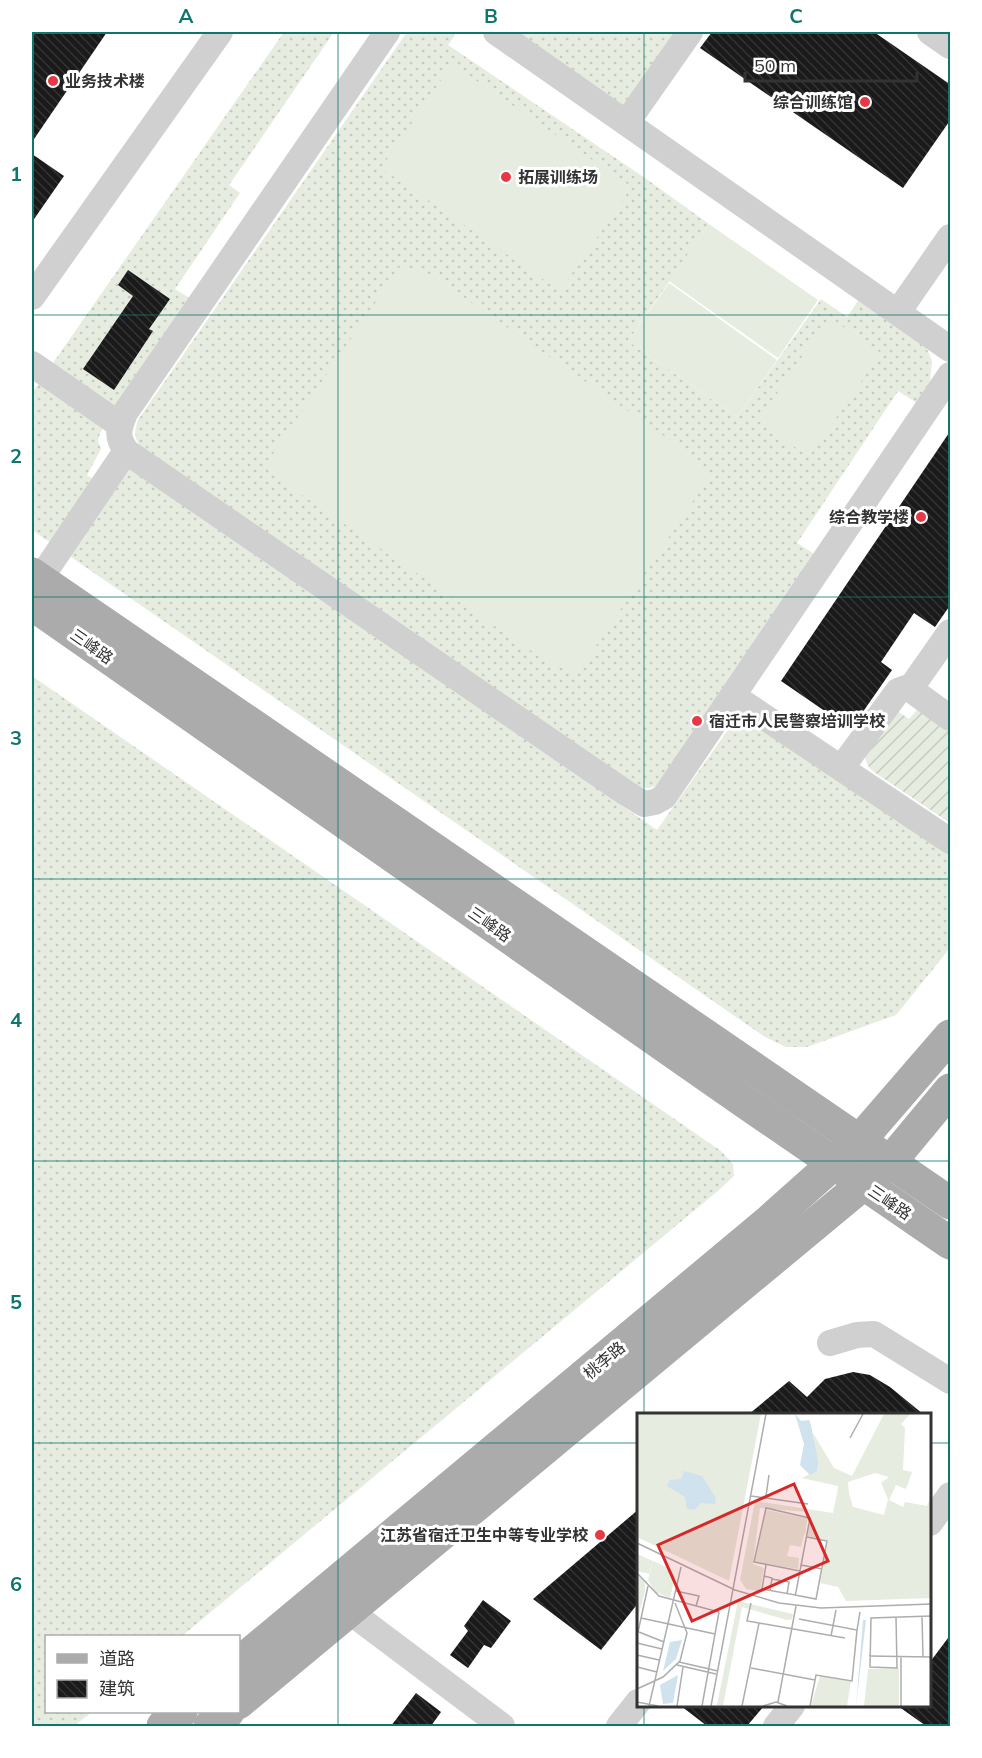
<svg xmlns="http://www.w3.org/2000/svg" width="982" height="1758" font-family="Mulish,'Noto Sans SC',sans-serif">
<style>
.grass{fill:url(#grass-dots)}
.garden{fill:url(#garden-furrows)}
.pitch{fill:#e6ecdf}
.building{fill:url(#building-back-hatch)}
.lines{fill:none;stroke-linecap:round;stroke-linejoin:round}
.minor{stroke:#d0d0d0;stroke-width:26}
.major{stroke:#ababab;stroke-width:33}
.grid{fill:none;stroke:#0f766e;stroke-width:1.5;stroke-opacity:0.55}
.poi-dot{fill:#e63946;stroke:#fff;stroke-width:2}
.labels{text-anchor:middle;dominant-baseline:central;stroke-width:6;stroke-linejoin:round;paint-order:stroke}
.poi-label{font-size:16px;font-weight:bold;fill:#333;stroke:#fff;text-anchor:start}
.street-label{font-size:16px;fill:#333;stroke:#fff}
.inset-road{fill:none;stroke:#adadad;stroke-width:1.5}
.view{fill:#d62828;fill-opacity:0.15;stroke:#d62828;stroke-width:3}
.inset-edge{fill:none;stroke:#333;stroke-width:3}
.neatline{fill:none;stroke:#0f766e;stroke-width:2}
.grid-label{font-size:20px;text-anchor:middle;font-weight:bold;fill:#0f766e}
</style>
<defs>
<pattern id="grass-dots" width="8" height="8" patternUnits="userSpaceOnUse" patternTransform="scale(1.5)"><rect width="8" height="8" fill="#e6ecdf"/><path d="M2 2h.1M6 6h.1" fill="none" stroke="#c6cbc0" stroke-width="1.8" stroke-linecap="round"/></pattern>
<pattern id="garden-furrows" width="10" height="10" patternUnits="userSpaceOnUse" patternTransform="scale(1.5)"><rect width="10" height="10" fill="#e6ecdf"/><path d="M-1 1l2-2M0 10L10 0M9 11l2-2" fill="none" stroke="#c6cbc0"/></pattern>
<pattern id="building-back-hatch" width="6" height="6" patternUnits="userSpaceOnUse" patternTransform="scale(1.5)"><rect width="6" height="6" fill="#1a1a1a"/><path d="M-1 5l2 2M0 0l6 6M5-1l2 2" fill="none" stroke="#333"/></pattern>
</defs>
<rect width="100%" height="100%" fill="#fff"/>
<g class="grass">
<polygon points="284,32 334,32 229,185 240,193 175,289 191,299 100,433 98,441 101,449 87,475 113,493 131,467 657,830 730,727 740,721 753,719 950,852 950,948 896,1015 807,1047 786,1047 765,1037 32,530 32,393"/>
<path d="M407,32H457L448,45L645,178L709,224L628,341L737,417L821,299L847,317L860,298L926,347L932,361L930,382L917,403L898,391L797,543L816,555L658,786L648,788L635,786L142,449C134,438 134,433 138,420Z"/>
<polygon points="513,32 683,32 635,101 622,106"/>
<polygon points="32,676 721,1151 733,1164 734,1176 719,1190 182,1636 46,1636 46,1712 92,1712 74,1726 32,1726"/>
</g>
<path class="garden" d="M917,710L950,726V823L874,772C867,767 866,762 864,753L893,711L899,712L909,719Z"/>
<g class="pitch">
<polygon points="452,64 632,187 560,291 381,168"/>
<polygon points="709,224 818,300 778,358 669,281"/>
<polygon points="401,265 430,274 693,456 711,474 578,673 552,665 287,485 268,461"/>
<polygon points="669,283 777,360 737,417 628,341"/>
<polygon points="829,317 881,353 809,457 758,421"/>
</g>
<g class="building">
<polygon points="32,32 107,32 32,142"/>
<polygon points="712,32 874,32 951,85 951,119 903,188 700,48"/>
<polygon points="32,154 64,176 32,222"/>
<polygon points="128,270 170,299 149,329 153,331 114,390 83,369 133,296 118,285"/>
<polygon points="951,430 951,604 935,627 914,613 881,662 892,670 851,729 781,681"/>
<polygon points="853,1372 870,1375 890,1387 923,1414 749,1414 789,1381 807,1397 825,1379"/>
<polygon points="639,1509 639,1602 601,1650 533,1599"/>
<polygon points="483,1600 511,1621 491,1648 484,1645 468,1668 450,1655 468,1631 464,1626"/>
<polygon points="951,1634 951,1726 926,1726 898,1706 930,1706 930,1662"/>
<polygon points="416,1693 441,1712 431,1726 391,1726"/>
<polygon points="681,1706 764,1706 747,1726 707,1726"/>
</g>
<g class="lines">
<g class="minor">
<path d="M387,32L125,413C118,430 116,437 127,452L626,793L644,804L655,802L664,797L950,375"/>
<polyline points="496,32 950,349"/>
<polyline points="930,32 950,46"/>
<polyline points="627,122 690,32"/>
<polyline points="32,297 220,32"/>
<polyline points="898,312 950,237"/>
<polyline points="32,364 120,425"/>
<polyline points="40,579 126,451"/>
<polyline points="910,689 950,632"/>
<polyline points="733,696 950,841"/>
<polyline points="842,767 898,691 906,688 910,689 950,718"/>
<polyline points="830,1343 857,1335 874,1334 950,1381"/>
<polyline points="930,1523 950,1495"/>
<polyline points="349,1611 502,1726"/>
<polyline points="619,1726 638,1702"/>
<polyline points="776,1726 792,1706"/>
</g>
<g class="major">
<polyline points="32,574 950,1203"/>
<polyline points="32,604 739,1098 950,1243"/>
<polyline points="238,1664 767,1223 860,1140 950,1036"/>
<polyline points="238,1703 891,1161 950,1090"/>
<polyline points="163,1726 181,1712"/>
<polyline points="210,1726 228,1712"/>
</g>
</g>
<path class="grid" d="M338,32V1726M644,32V1414M32,315H950M32,597H950M32,879H950M32,1161H950M32,1443H638M930,1443H950M644,1706V1726"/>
<g class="poi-dot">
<circle cx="53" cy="81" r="6"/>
<circle cx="865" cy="102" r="6"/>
<circle cx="506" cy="177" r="6"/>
<circle cx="921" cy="517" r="6"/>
<circle cx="697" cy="721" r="6"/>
<circle cx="600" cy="1535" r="6"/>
</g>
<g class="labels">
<g class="poi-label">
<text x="65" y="81">业务技术楼</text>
<text x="853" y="102" text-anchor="end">综合训练馆</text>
<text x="518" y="177">拓展训练场</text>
<text x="909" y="517" text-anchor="end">综合教学楼</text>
<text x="709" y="721">宿迁市人民警察培训学校</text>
<text x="588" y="1535" text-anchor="end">江苏省宿迁卫生中等专业学校</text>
</g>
<g class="street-label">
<text transform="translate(92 646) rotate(35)">三峰路</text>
<text transform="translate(490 924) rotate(35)">三峰路</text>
<text transform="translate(890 1202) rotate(34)">三峰路</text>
<text transform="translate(604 1360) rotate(-40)">桃李路</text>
</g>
</g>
<g transform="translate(637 1413)">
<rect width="294" height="294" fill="#fff"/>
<path d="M0,1H124L92,168L0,124ZM200,81L213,97L196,101L191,128L170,123L174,103L170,99L123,95L116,151L127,155L123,177L137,181L109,176L103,167L118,88L196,100ZM129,97L171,105L164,134L153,132L150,143L162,145L161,156L118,149ZM0,141L16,148L12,161L0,158ZM101,188L156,201L155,206L150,207L105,194L86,293L80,292ZM262,255V293H227L231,256Z" fill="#e6ecdf"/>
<path d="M247,1H273L264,11L268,15L266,57L275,59L269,76L259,72L252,87L266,94L268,89L290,93L294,82V185L209,188L201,174L183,170L196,100L212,97L200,81L201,73L165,65L180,57L176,20L197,55L215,63ZM238,60L252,64L244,70L251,86L247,102L216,94L212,81L211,69ZM16,148L34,156L38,164L33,185L18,179L11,167Z" fill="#e6ecdf" fill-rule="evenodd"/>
<path d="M131,108L150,112L145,143L125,139ZM153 117a8 8 0 1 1 16 0a8 8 0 1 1-16 0ZM0,161L8,170V178L0,208ZM183,263L214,268L210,293H174Z" fill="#e6ecdf"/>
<path d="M158,1L164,8L172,7L174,12L181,48L180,58L173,62L163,52L167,31ZM47,58L65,63L79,85L78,91L64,90L57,97L50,96L48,84L30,73L33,67L44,66ZM226,207H229L219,293ZM45,227L39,246L26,258L33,229ZM41,262L36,290L26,291L23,272Z" fill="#cfe2ee"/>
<path class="inset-road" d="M213,25L226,1M114,83L171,91M129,83L132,62M0,130L98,177L142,190L184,195L294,191M129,152L125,176L158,182L159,179L173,105L129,95L117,149L163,158M164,152L185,156M0,160L22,183L82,199L65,293M127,163L135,165L133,178M135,166L152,169L150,181M39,178L62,183L59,193M158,182L179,186L190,128L170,124M114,190L110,208L122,210M285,203L286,244M259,204L260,255L233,254L234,205L294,203M4,205L78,221M162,206L220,217L215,268L179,262L173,293M220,217L223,199M1,219L11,173M2,219L27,229M194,223L199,197M0,230L25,236M0,242L22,247M232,243L294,244M264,244V293M42,249L81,258M40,252L79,261M0,254L20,259M114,255L178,267M0,276L26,264L43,248L50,220L38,190M0,289L21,293M141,289L159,193M12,293L44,154M40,293L46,254M74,293L129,1M105,293L122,210L208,225M126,293L139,289L150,293"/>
<path class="view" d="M157,71L191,148L55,208L21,132Z"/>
<rect width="294" height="294" class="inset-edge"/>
</g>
<rect width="982" height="1758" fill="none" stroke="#ffffff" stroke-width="66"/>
<rect x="45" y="1635" width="195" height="78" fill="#ffffff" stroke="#adadad" stroke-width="1.5"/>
<rect x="57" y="1654" width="30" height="9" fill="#ababab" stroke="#adadad" stroke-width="1.5"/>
<text x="99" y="1665" font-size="18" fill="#333333">道路</text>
<rect x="57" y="1680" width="30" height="18" fill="url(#building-back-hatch)" stroke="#adadad" stroke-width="1.5"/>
<text x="99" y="1695" font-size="18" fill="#333333">建筑</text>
<path d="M745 72v9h172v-9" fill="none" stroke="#333333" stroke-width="3"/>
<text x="754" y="72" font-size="18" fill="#333333" stroke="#ffffff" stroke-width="4.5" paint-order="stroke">50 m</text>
<rect x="33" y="33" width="916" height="1692" class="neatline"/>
<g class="grid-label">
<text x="186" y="23">A</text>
<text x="491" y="23">B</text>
<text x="796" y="23">C</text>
<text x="16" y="181">1</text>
<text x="16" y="463">2</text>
<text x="16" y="745">3</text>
<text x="16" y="1027">4</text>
<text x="16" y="1309">5</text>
<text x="16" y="1591">6</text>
</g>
</svg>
